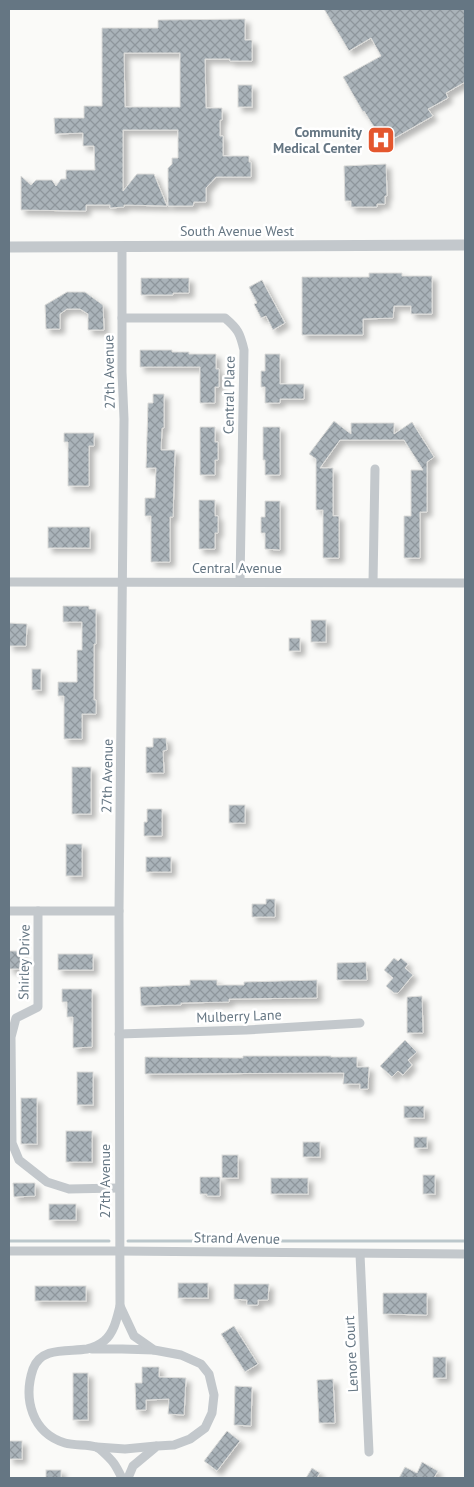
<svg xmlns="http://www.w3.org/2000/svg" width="474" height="1487" font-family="'PT Sans',sans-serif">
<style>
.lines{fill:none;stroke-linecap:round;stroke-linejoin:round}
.stream{stroke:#bbc7cb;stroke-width:3}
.building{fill:url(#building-cross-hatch);stroke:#dcdcda;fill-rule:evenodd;filter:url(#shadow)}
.minor{stroke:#c3c8cc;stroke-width:9}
.tertiary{stroke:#c3c8cc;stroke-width:11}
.labels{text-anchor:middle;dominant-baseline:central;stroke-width:5;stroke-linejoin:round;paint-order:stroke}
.poi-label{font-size:14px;font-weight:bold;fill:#657683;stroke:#fff;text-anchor:end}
.street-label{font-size:14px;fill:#657683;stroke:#fff}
</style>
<defs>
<pattern id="building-cross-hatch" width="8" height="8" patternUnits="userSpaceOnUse" patternTransform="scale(1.25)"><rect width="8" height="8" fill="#aab3b9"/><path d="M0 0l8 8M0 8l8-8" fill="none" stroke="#8e969c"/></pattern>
<filter id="shadow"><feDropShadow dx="4.5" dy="4.5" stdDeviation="2.5" flood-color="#0004"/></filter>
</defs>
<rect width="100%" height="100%" fill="#fafaf8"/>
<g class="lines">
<g class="stream">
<polyline points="9,1241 109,1241"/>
<polyline points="128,1241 465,1241"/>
</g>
</g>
<g class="building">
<polygon points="324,9 465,9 465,82 446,93 448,98 428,109 433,116 384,144 381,140 376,143 369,130 374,127 364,111 363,112 343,77 381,56 371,38 349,51"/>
<path d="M245,19V40H252V61H230V59H205L206,108H222V120H220V136H223V156H249V162H251V177H216L206,188V202H194L193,206H168V168L172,164V158H178V130H123V191L137,174H154L167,206L124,205V207L110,208V205H86V211L21,210V176L31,185L36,180H52L56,186L61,179H66V170H95L94,146H83V133L55,134L54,118H84V106H102V28H158V20ZM124,53H180V107H125Z"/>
<rect x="238" y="85" width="14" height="22"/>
<polygon points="386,164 387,196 385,196 385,204 377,204 377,207 351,207 351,201 345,201 344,166"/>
<polygon points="369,273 402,273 402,276 432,276 432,314 411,314 411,306 394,306 393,318 363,319 363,335 302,335 302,277 369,277"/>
<polygon points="141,278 189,278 189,293 173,293 173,295 141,295"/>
<polygon points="262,280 285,323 273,330 266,316 261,318 254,304 257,303 249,287"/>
<polygon points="67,292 85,292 103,305 104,330 88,330 88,314 80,309 67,309 60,314 60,329 46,329 45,305"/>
<polygon points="140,350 172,350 172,352 189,352 189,354 216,354 216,369 219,369 219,387 215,387 215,403 200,403 200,367 140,367"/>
<polygon points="265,354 280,354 280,384 304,384 304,399 280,399 280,403 265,403 265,387 261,387 261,371 265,371"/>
<polygon points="153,394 164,394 164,428 162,428 161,450 175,450 173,517 170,517 170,562 151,562 151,516 145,516 145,498 155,498 156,468 146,468 148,403 153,403"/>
<polygon points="334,421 351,434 351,423 394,423 394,434 412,422 434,457 427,462 427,512 420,512 420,558 404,558 404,516 411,516 411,470 423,470 404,440 340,440 320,468 333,468 333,516 339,516 339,558 323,558 323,510 316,510 316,459 309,454"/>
<polygon points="200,427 215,427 215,442 218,442 218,460 215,460 215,475 200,475"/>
<polygon points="263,427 280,427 280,475 265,475 265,460 263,460"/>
<polygon points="64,433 94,433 94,446 89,446 89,486 68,486 68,442 64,442"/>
<polygon points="199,500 215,500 215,516 218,516 218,533 215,533 215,549 199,549"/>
<polygon points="265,501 280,501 280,550 265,549 265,533 261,533 261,517 265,517"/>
<rect x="48" y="527" width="42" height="21"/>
<polygon points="63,606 89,606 89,609 96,609 96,644 94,644 94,700 96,700 96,714 82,714 82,739 64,739 64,696 58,696 58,682 77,682 77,650 82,650 82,622 63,622"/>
<rect x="311" y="620" width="15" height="22"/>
<polygon points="9,623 27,624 26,646 9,646"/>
<rect x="289" y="638" width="11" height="13"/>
<rect x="32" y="669" width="9" height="21"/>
<polygon points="153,738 166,738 167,750 163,751 164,773 146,773 146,747 153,747"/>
<rect x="72" y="767" width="19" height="47"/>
<rect x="229" y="805" width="16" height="18"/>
<polygon points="147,809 162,809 162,836 144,836 144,822 147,822"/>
<rect x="66" y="844" width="16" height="32"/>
<rect x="146" y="857" width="25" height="15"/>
<polygon points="266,899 275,899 275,917 252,917 252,904 266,904"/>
<rect x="9" y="951" width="12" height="18"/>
<rect x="58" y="954" width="35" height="16"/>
<polygon points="394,958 398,961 401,958 408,964 405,968 413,975 398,993 394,993 386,986 393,978 384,970"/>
<polygon points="366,962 367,980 337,980 337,963"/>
<polygon points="190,980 217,980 217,985 244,985 244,982 317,980 317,998 229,999 229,1002 181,1003 181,1005 141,1006 140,987 190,985"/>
<polygon points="62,989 92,989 92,1047 73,1048 73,1017 67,1017 67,1002 62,1002"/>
<polygon points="422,996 423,1033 407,1033 407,997"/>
<polygon points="405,1040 417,1052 408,1060 412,1065 403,1075 398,1071 392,1077 380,1066"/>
<polygon points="243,1056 331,1056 331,1057 357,1057 357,1067 369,1067 368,1089 360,1089 360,1084 343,1084 344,1073 145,1074 145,1057 243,1058"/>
<rect x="77" y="1072" width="16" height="33"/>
<rect x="21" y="1098" width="16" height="46"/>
<rect x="404" y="1106" width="20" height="12"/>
<rect x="66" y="1131" width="26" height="31"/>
<rect x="414" y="1137" width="13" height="11"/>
<rect x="303" y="1142" width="17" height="15"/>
<rect x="222" y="1155" width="16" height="23"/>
<rect x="423" y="1175" width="12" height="19"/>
<polygon points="200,1177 220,1177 220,1196 207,1196 207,1194 200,1194"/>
<rect x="271" y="1178" width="37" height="16"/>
<polygon points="13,1183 35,1183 35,1196 14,1197"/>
<rect x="49" y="1204" width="27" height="16"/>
<rect x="178" y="1283" width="30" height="15"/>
<polygon points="234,1284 269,1284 268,1300 258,1300 258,1305 247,1305 247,1300 234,1299"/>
<rect x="35" y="1286" width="51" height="15"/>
<polygon points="383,1293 427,1293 427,1315 383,1314"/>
<polygon points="234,1326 258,1364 245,1372 221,1334"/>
<rect x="433" y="1357" width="13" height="21"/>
<polygon points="142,1367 159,1367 159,1377 186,1378 184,1415 168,1414 169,1399 146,1400 146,1410 136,1410 135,1383 142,1383"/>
<rect x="73" y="1373" width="15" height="47"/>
<polygon points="333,1379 335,1423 319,1423 317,1380"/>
<polygon points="235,1386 252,1387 251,1426 234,1425"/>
<polygon points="227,1431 240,1441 217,1471 204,1461"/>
<rect x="9" y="1441" width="13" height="18"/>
<polygon points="422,1462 438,1471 434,1478 399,1478 405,1467 417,1473"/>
<polygon points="312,1468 320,1473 317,1478 306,1478"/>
<rect x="46" y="1470" width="15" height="8"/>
</g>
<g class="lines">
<g class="minor">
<path d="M122,318H225C238,329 240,333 244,350L240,582"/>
<polyline points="9,582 465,583"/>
<polyline points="373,582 375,469"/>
<polyline points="9,911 119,911"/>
<polyline points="38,911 38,1007 16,1018 11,1037 12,1143 19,1160 47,1182 69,1189 118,1188"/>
<polyline points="119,1034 246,1030 360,1023"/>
<polyline points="9,1251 119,1251 465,1254"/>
<polyline points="360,1254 369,1452"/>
<polyline points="120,1306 119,911 124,419 122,372 122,247"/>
<polyline points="92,1349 122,1349 154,1350"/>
<polyline points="97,1447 125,1449 156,1446"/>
<path d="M122,1478C115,1464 114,1462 102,1451C101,1450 97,1447 96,1447C87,1444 75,1446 65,1443C32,1433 23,1399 33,1369C41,1346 69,1352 87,1349C92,1348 101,1344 104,1341C114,1333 117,1318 120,1306L134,1336L154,1350L181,1355L201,1364L209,1374L214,1395L212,1413L205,1428L190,1439L174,1445L157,1446L133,1466L128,1478"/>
</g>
<polyline class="tertiary" points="9,247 465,245"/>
</g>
<defs>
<g id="hospital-square" transform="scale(1.4375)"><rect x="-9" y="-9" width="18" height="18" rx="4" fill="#e4572e" stroke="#fff"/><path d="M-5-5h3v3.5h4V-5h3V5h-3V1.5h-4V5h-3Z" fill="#fff"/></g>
</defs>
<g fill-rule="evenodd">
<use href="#hospital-square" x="381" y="140"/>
</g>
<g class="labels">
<g class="poi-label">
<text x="362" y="132">Community<tspan x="362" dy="16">Medical Center</tspan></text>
</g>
<g class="street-label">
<text x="237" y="231">South Avenue West</text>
<text transform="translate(109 372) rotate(-91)">27th Avenue</text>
<text transform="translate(229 395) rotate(-89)">Central Place</text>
<text x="237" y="568">Central Avenue</text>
<text transform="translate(107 776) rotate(-89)">27th Avenue</text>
<text transform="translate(24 962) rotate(-89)">Shirley Drive</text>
<text transform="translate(239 1016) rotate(-2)">Mulberry Lane</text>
<text transform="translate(105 1181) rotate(-90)">27th Avenue</text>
<text transform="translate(237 1238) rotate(1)">Strand Avenue</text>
<text transform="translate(351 1354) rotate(-93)">Lenore Court</text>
</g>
</g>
<rect width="474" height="1487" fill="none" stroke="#657683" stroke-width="20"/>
</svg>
